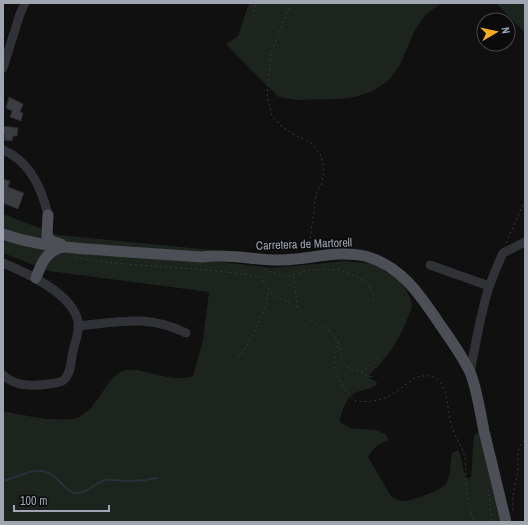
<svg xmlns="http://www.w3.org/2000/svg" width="528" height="525" font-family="'Archivo Narrow',sans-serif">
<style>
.green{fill:#1c241d}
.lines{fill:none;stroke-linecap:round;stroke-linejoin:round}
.stream{stroke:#283137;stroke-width:2}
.building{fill:#3c3d42;stroke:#2a2a2e}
.path{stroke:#37393e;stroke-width:1;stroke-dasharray:2 3;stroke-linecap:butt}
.minor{stroke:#313237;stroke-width:9}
.major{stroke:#4d4f56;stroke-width:11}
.labels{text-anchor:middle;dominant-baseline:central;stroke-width:3;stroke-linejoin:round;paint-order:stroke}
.street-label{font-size:12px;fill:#a0a7b3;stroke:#0b0b0c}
</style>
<rect width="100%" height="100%" fill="#101011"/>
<g class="green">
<polygon points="249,3 442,3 426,14 415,30 400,65 389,80 373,91 355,97 337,99 298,100 279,97 252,71 226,44 238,36"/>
<polygon points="496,3 525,3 525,32 522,30"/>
<path d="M3,214L58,235L212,250L211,261L273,268L346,261L374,264L400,280L410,297L412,307L411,310C400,337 392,354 370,374L369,378L377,382L376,385C370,390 361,390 354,393C347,397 340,414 340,422L350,428L375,430L386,434L388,440C379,444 373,448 368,457L391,496C394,498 398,501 402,501C410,502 442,490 446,484C451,476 450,462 452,453L458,450C463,459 462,470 467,479L471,477L474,435L479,432L500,522H438L432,521L424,522H3V411C22,415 58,423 76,418C99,411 106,373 126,370C149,368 168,384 193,376L203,340L209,292L49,271L3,253Z"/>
</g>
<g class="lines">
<path class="stream" d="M3,481C26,475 42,460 61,483C66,487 69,493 76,493C88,494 95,482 106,480C113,479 121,481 128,481C138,481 148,480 158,478"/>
</g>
<g class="building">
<polygon points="9,97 23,104 20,112 23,113 21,121 10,117 12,111 6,108"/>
<polygon points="3,126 18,128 17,136 13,136 12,141 4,140 5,135 3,135"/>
<polygon points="3,179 10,181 8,187 24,193 18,209 3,203"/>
</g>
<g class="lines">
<g class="path">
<polyline points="291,3 271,53 267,95 272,116 280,125 293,134 313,144 320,154 324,167 322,183 316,194 310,241 310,248"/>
<polyline points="253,17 256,3"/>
<polyline points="506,243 525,200"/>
<path d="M76,257L77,258C137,268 200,266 261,277L272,294L275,296L287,301L294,307H298C310,327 331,324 338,343C337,349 334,356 334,362C335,376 345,393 356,401C384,404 393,394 414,378C451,366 445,406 452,427C455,437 463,447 465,458C467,469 465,480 467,492C468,502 471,512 474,522"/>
<polyline points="265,269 278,275 289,276 305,271 321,269 340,270 361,279 368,284 374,294 373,302"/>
<polyline points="293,276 298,307"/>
<path d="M339,343C341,348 340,354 342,359C343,363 347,367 351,369C363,376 372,363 381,356"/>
<polyline points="238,357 243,352 251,338 266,306 268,289"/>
<polyline points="361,372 367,376 375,377"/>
<polyline points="488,489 492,522"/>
<polyline points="513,510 513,495 518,470 518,452 520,446 525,440"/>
</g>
<g class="minor">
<polyline points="3,68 20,14 25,3"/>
<path d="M3,150C30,161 42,189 48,215"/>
<path d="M3,263C27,273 72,293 78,321C80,331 75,342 73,351C71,360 71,374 64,380C60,383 54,383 49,384C33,386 15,387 3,375"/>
<polyline points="430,265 489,286"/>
<path d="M78,326C120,322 147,314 186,333"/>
<path d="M470,372C476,344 480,315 489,287C493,276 498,264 503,253L525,242"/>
</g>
<g class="major">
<polyline points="48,215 47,236 51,241 61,244"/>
<path d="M3,234C39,247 76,248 114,251C144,253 173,255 202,257C229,253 257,261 284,260C311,259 338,250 365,256C402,266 421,296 441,326C451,340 462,356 470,372C477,389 480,412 484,431C491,461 499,492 506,522"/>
<path d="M36,278C41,264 46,251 63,247"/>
</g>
</g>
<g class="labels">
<g class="street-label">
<text transform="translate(304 244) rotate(-2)">Carretera de Martorell</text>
</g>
</g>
<rect width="528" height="525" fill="none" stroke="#a0a7b3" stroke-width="8"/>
<g transform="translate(496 32) rotate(81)"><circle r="19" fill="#0b0b0c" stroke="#47494f"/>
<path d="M0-3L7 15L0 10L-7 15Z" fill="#f8ab22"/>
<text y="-6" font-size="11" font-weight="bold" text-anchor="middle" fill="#a0a7b3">N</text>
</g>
<path d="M14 505v6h95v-6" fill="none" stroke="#a0a7b3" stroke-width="2"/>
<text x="20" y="505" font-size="12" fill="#a0a7b3" stroke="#0b0b0c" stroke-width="3" paint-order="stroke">100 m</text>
</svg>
